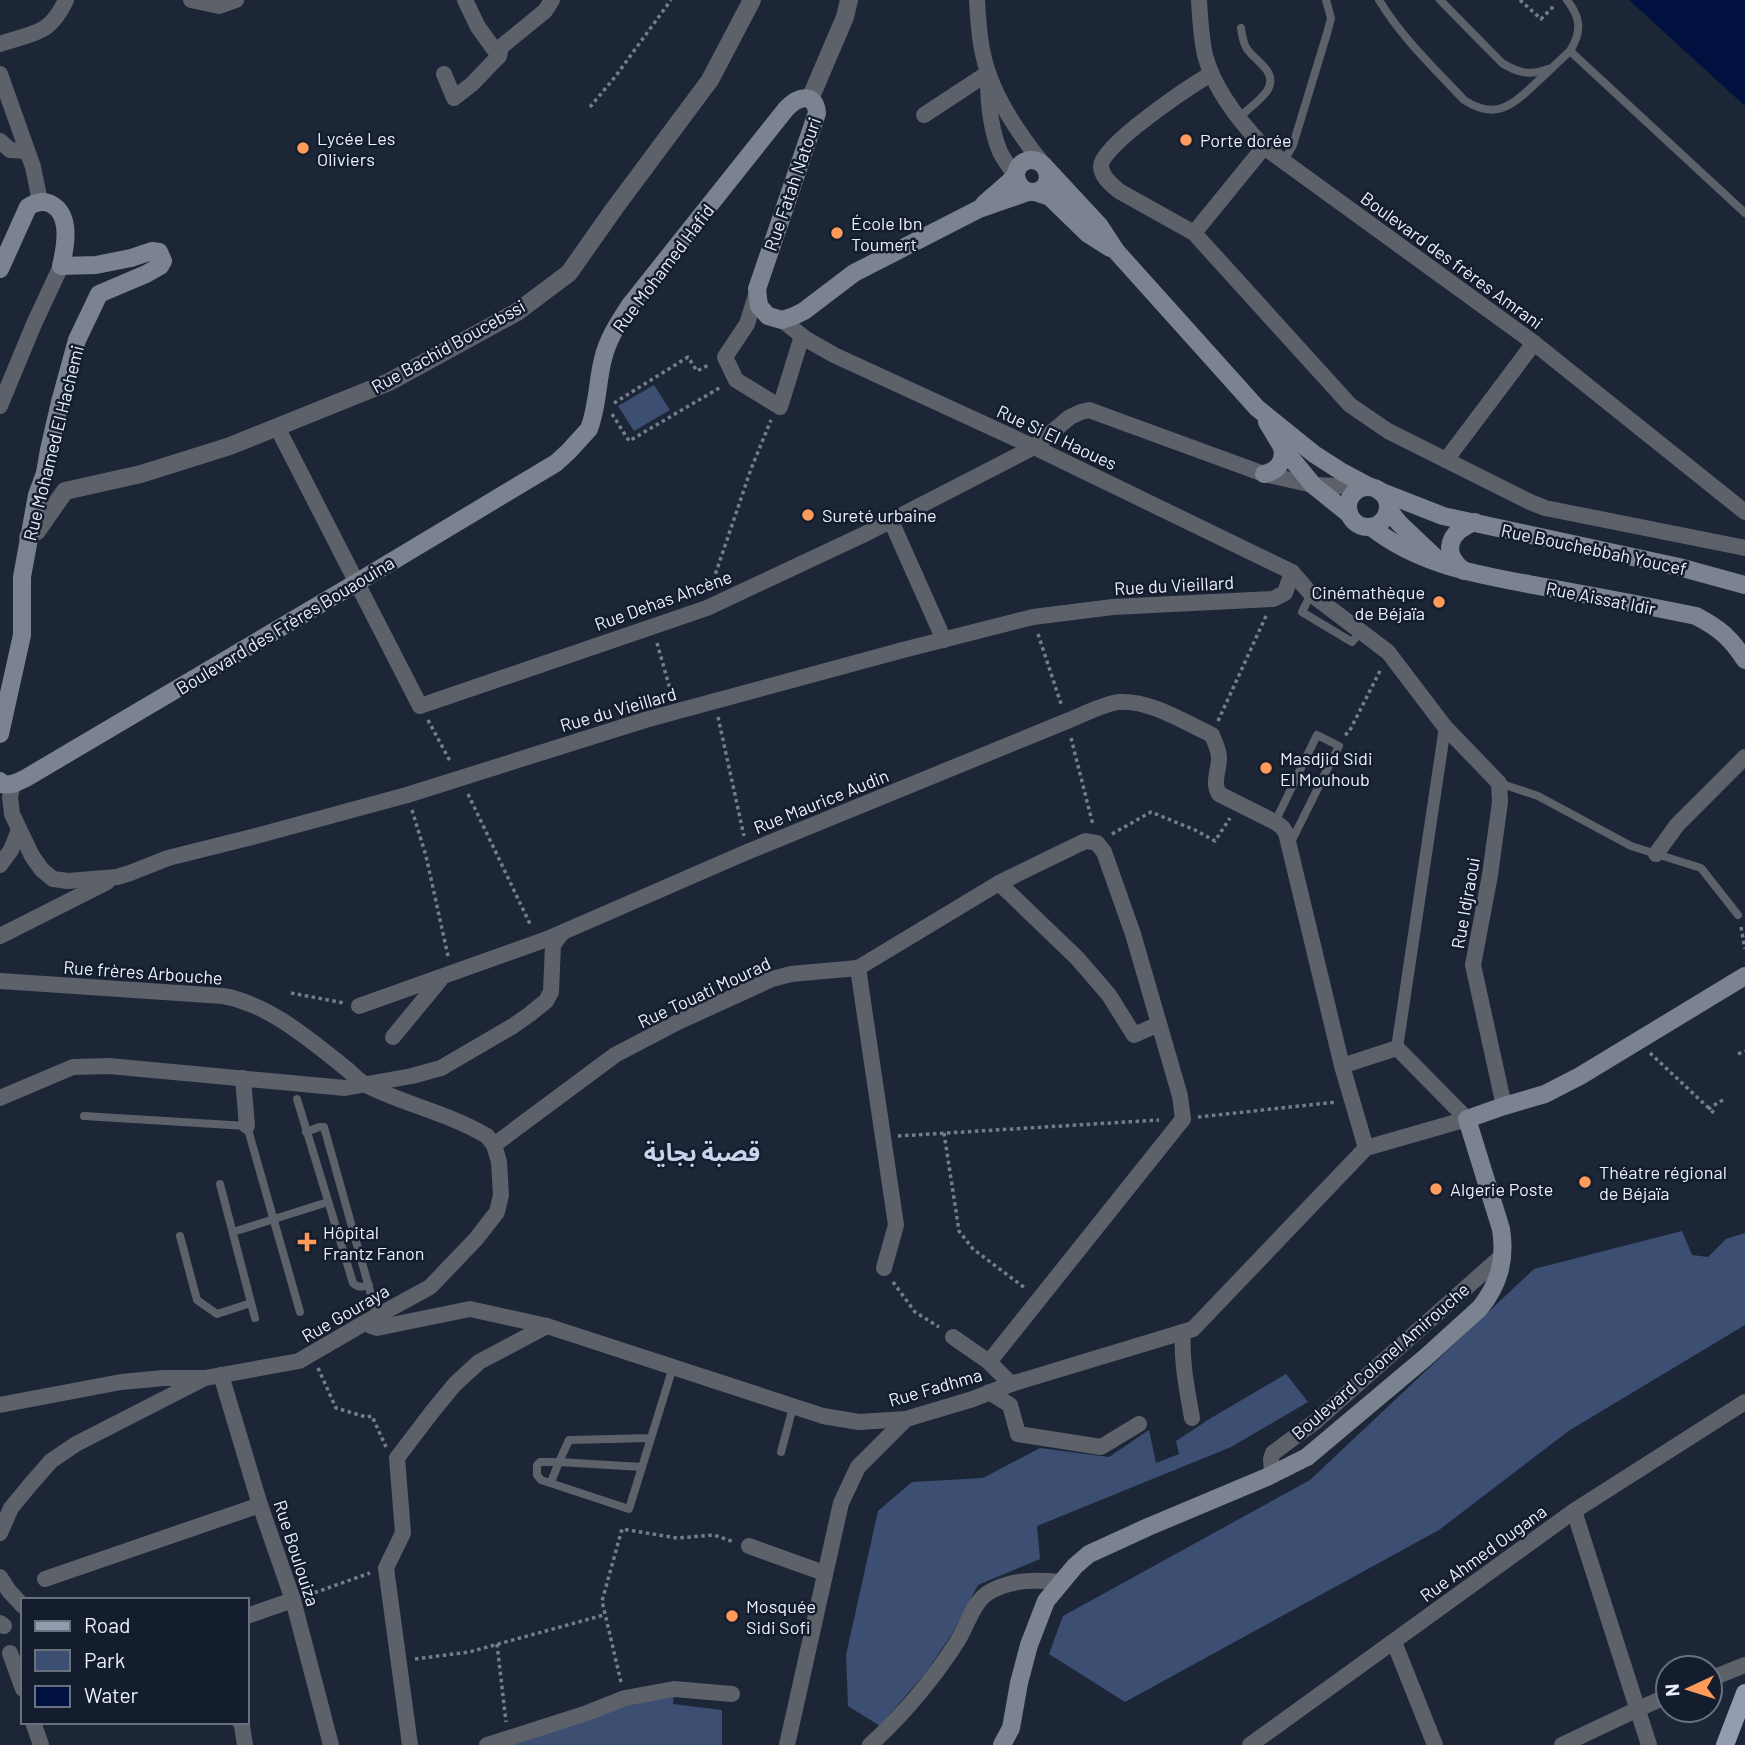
<svg xmlns="http://www.w3.org/2000/svg" width="1745" height="1745" font-family="Barlow,'Noto Sans Arabic',sans-serif">
<style>
.green{fill:#3c4f73}
.water{fill:#01113f}
.lines{fill:none;stroke-linecap:round;stroke-linejoin:round}
.path{stroke:#757d8c;stroke-width:3.5;stroke-dasharray:3.5 3.5;stroke-linecap:butt}
.service{stroke:#5c616a;stroke-width:8}
.pedestrian{stroke:#5c616a;stroke-width:12}
.minor{stroke:#5c616a;stroke-width:16}
.tertiary{stroke:#5c616a;stroke-width:18}
.secondary{stroke:#7b8391;stroke-width:18}
.primary{stroke:#929cae;stroke-width:18}
.poi-dot{fill:#ff9b5a;stroke:#141d2d;stroke-width:2.5}
.labels{text-anchor:middle;dominant-baseline:central;stroke-width:5;stroke-linejoin:round;paint-order:stroke}
.poi-label{font-size:18px;fill:#e9f0fb;stroke:#141d2d;text-anchor:start}
.street-label{font-size:18px;fill:#e9f0fb;stroke:#141d2d}
.district-label{font-size:24px;font-weight:bold;fill:#c8d4eb;stroke:#141d2d}
</style>
<rect width="100%" height="100%" fill="#1d2637"/>
<g class="green">
<polygon points="654,385 670,410 634,431 618,406"/>
<polygon points="1682,1231 1692,1255 1708,1257 1726,1239 1745,1233 1745,1325 1570,1430 1439,1530 1125,1702 1049,1654 1063,1616 1310,1480 1534,1269"/>
<polygon points="1286,1374 1308,1402 1231,1447 1037,1526 1040,1559 978,1585 952,1634 926,1672 880,1726 848,1706 846,1655 878,1511 912,1482 983,1478 1040,1448 1109,1457 1149,1430 1156,1463 1179,1454 1176,1441 1211,1418"/>
<polygon points="674,1689 673,1704 722,1710 722,1745 487,1745"/>
</g>
<polygon class="water" points="1629,0 1745,0 1745,106"/>
<g class="lines">
<g class="path">
<polyline points="1520,0 1541,19 1554,6"/>
<polyline points="590,107 615,77 671,0"/>
<polyline points="614,403 688,357 697,371 710,364"/>
<polyline points="612,414 629,441 721,387"/>
<polyline points="711,587 751,469 771,420"/>
<polyline points="1038,634 1062,707"/>
<polyline points="657,643 672,696"/>
<polyline points="718,717 744,836"/>
<polyline points="428,720 451,763"/>
<polyline points="1218,721 1266,616"/>
<polyline points="1345,735 1349,732 1381,669"/>
<polyline points="1071,738 1093,825"/>
<polyline points="468,794 531,926"/>
<polyline points="412,810 426,856 448,956"/>
<polyline points="1112,834 1151,812 1195,830 1215,841 1230,818"/>
<polyline points="1741,927 1745,949"/>
<polyline points="291,993 344,1003"/>
<polyline points="1650,1053 1715,1114"/>
<polyline points="1738,1054 1745,1051"/>
<polyline points="1708,1109 1726,1098"/>
<polyline points="1198,1117 1337,1102"/>
<polyline points="944,1133 959,1231 973,1249 1025,1288"/>
<polyline points="898,1136 1159,1120"/>
<polyline points="893,1282 915,1312 939,1327"/>
<polyline points="318,1368 336,1408 366,1417 372,1416 386,1447"/>
<polyline points="308,1595 370,1573"/>
<polyline points="497,1644 506,1722"/>
<polyline points="415,1659 469,1652 604,1615"/>
<polyline points="621,1682 602,1601 622,1529 677,1538 714,1535 734,1542"/>
</g>
<g class="service">
<path d="M1379,0C1402,38 1434,68 1464,100C1496,121 1513,105 1537,82C1548,72 1559,61 1570,51C1582,32 1581,18 1567,0"/>
<path d="M1440,0L1502,63C1518,73 1530,76 1548,69"/>
<polyline points="1570,51 1745,213"/>
<path d="M1238,118C1247,110 1260,101 1267,91C1279,72 1256,62 1247,49C1243,43 1242,36 1241,28"/>
<polyline points="1284,161 1293,145 1328,30 1331,18 1326,0"/>
<polyline points="1311,594 1302,612 1352,642 1361,631"/>
<polyline points="1499,783 1538,796 1631,846 1701,868 1738,915"/>
<polyline points="1275,822 1317,735 1339,746 1291,842"/>
<path d="M297,1099L353,1283C358,1288 362,1287 369,1285"/>
<polyline points="84,1116 247,1126 300,1312"/>
<polyline points="306,1132 319,1127 324,1127 377,1316"/>
<polyline points="220,1184 255,1318"/>
<polyline points="233,1232 328,1202"/>
<polyline points="180,1236 197,1300 217,1314 251,1303"/>
<polyline points="651,1438 569,1440 559,1462 540,1462 537,1465 537,1475 541,1480 629,1509 673,1367"/>
<polyline points="781,1452 793,1407"/>
<polyline points="551,1482 559,1462 642,1467"/>
</g>
<polyline class="pedestrian" points="1397,1048 1445,727"/>
<g class="minor">
<polyline points="191,0 219,6 236,0"/>
<path d="M977,0C978,18 979,37 983,54C991,94 1018,133 1043,164"/>
<path d="M1199,0C1200,18 1201,37 1205,55C1214,90 1239,121 1264,147L1534,343L1745,512"/>
<path d="M0,44C34,32 49,36 66,0"/>
<polyline points="499,56 501,47 545,11 552,0"/>
<polyline points="0,74 33,167 40,201"/>
<polyline points="444,74 454,98 472,84 499,56 478,27 465,0"/>
<path d="M1211,74C1192,85 1100,146 1101,166C1101,177 1112,185 1119,191L1194,233L1350,405L1388,431L1530,502L1545,508L1745,548"/>
<path d="M988,79C988,102 991,130 1000,152C1004,160 1010,168 1016,176"/>
<polyline points="924,115 988,73"/>
<polyline points="0,141 10,150 26,151"/>
<polyline points="1194,233 1264,147"/>
<polyline points="756,295 747,324 725,357 736,380 780,407 802,336"/>
<polyline points="782,320 806,339 834,355 1034,447 1292,572 1311,594 1388,652 1445,727 1499,783 1500,802 1490,875 1473,965 1504,1106"/>
<polyline points="0,406 34,324 61,266"/>
<polyline points="277,427 420,706 707,608 867,533 1034,447 1070,417 1081,412 1089,410 1264,474 1313,485 1364,487"/>
<polyline points="1446,460 1534,343"/>
<polyline points="891,521 944,640"/>
<polyline points="13,784 10,797 12,814 32,856 42,870 53,879 68,881 117,877 130,873 168,858 256,836 407,795 645,720 903,650 1033,617 1113,607 1273,599 1285,593 1292,572"/>
<polyline points="1656,854 1677,825 1745,757"/>
<polyline points="0,865 11,850 19,830"/>
<polyline points="999,883 1077,958 1109,995 1134,1035 1159,1024"/>
<polyline points="0,936 107,882"/>
<polyline points="858,968 896,1225 884,1268"/>
<path d="M0,981L223,996C268,1004 308,1038 343,1066C351,1072 359,1082 368,1086C407,1105 450,1114 487,1136L494,1145L499,1162L501,1195L497,1212L476,1239L430,1287L366,1322L299,1361L205,1378L76,1444L51,1461L30,1485L11,1508L0,1533"/>
<path d="M359,1006L547,939L747,852L1067,721C1080,716 1105,703 1119,702C1150,700 1184,722 1212,735C1215,743 1219,750 1219,758C1219,771 1212,782 1219,794L1275,822L1282,827L1286,833L1342,1066L1366,1148L1467,1119L1397,1048L1342,1066"/>
<polyline points="393,1037 440,980"/>
<polyline points="243,1078 247,1126"/>
<polyline points="0,1098 73,1067 109,1066 345,1088 412,1076 441,1068 513,1026 530,1014 546,1001 551,992 553,945 562,933"/>
<polyline points="494,1145 615,1055 678,1022 772,979 791,974 858,968 999,883 1081,843 1086,841 1097,843 1104,852 1133,934 1180,1096 1183,1119 989,1362"/>
<polyline points="366,1322 371,1326 377,1328 470,1309 547,1326 823,1416 859,1422 906,1419 973,1399 1011,1384 1193,1329 1366,1148"/>
<path d="M1183,1332C1181,1361 1187,1389 1192,1418"/>
<polyline points="953,1337 989,1362 1011,1384"/>
<polyline points="221,1375 260,1505 293,1600 331,1745"/>
<polyline points="989,1392 1010,1405 1018,1434 1101,1447 1139,1424"/>
<polyline points="0,1405 121,1382 164,1378 203,1378"/>
<polyline points="1272,1474 1271,1459 1273,1453 1316,1421 1503,1255"/>
<polyline points="1574,1511 1649,1745"/>
<polyline points="749,1546 824,1573"/>
<polyline points="0,1577 9,1591 23,1606"/>
<polyline points="45,1579 260,1505"/>
<polyline points="247,1616 293,1600"/>
<polyline points="0,1623 4,1626"/>
<polyline points="1394,1642 1435,1745"/>
<polyline points="10,1653 23,1689"/>
<polyline points="1710,1679 1745,1665"/>
<polyline points="33,1722 41,1745"/>
<polyline points="240,1722 242,1726 245,1745"/>
<polyline points="410,1745 386,1568 403,1533 397,1458 432,1412 455,1384 479,1362 547,1326"/>
<polyline points="487,1745 587,1713 625,1698 674,1689 732,1694"/>
<polyline points="787,1745 841,1503 858,1467 906,1419"/>
<path d="M870,1745C903,1715 933,1679 957,1642C968,1625 973,1599 993,1590C1014,1579 1038,1580 1062,1582"/>
<polyline points="1250,1745 1574,1511 1745,1402"/>
<polyline points="1562,1745 1638,1709 1668,1696"/>
</g>
<g class="tertiary">
<polyline points="810,99 845,17 849,0"/>
<polyline points="28,537 37,531 65,491 141,474 230,446 389,382 517,312 569,273 614,209 710,80 752,0"/>
</g>
<g class="secondary">
<polyline points="1047,169 1099,225 1116,251 1257,408 1314,454 1342,472 1370,487"/>
<polyline points="1035,192 1050,197 1088,234 1110,248"/>
<path d="M984,204C993,196 1004,187 1013,178C1017,174 1016,168 1021,164C1030,156 1044,161 1047,172C1053,193 1021,202 1016,176"/>
<path d="M0,269L28,207C45,195 62,206 65,226C67,239 64,253 61,266L96,265L131,258L152,251L159,252L163,261L160,266L146,274L99,294L77,340L60,402L49,450L45,473L37,495L22,577V635L0,734"/>
<polyline points="1267,422 1282,447 1313,485 1349,514"/>
<path d="M1264,474C1278,471 1285,461 1282,447"/>
<circle cx="1368" cy="507" r="20"/>
<polyline points="1379,491 1443,516 1679,567 1745,585"/>
<polyline points="1388,509 1399,523 1437,559"/>
<path d="M1371,527C1423,568 1486,576 1550,588C1599,597 1648,606 1696,616C1719,628 1731,638 1745,660"/>
<path d="M1464,571C1440,553 1449,531 1475,522"/>
<path d="M0,781L1,784C11,786 18,782 26,778L356,583L556,463L569,451L589,429C598,406 597,382 603,359C608,338 619,322 630,305L786,109C797,97 815,91 817,113L757,289L759,306L768,316L782,320L794,316L804,311L854,273L979,209L1028,192"/>
<path d="M1002,1745L1011,1728L1019,1683L1029,1645L1046,1601L1075,1566L1089,1554L1148,1527L1267,1477L1307,1457L1426,1357L1480,1308C1499,1284 1506,1260 1501,1229L1467,1119L1504,1106L1545,1094L1580,1076L1745,976"/>
</g>
<polyline class="primary" points="1725,1745 1745,1693"/>
</g>
<g class="poi-dot">
<circle cx="1186" cy="140" r="7"/>
<circle cx="303" cy="148" r="7"/>
<circle cx="837" cy="233" r="7"/>
<circle cx="808" cy="515" r="7"/>
<circle cx="1439" cy="602" r="7"/>
<circle cx="1266" cy="768" r="7"/>
<circle cx="1585" cy="1182" r="7"/>
<circle cx="1436" cy="1189" r="7"/>
<path d="M303.5 1231.5h7v7h7v7h-7v7h-7v-7h-7v-7h7z"/>
<circle cx="732" cy="1616" r="7"/>
</g>
<g class="labels">
<g class="poi-label">
<text x="317" y="138">Lycée Les<tspan x="317" dy="21">Oliviers</tspan></text>
<text x="1200" y="140">Porte dorée</text>
<text x="851" y="223">École Ibn<tspan x="851" dy="21">Toumert</tspan></text>
<text x="822" y="515">Sureté urbaine</text>
<text x="1425" y="592" text-anchor="end">Cinémathèque<tspan x="1425" dy="21">de Béjaïa</tspan></text>
<text x="1280" y="758">Masdjid Sidi<tspan x="1280" dy="21">El Mouhoub</tspan></text>
<text x="1599" y="1172">Théatre régional<tspan x="1599" dy="21">de Béjaïa</tspan></text>
<text x="1450" y="1189">Algerie Poste</text>
<text x="323" y="1232">Hôpital<tspan x="323" dy="21">Frantz Fanon</tspan></text>
<text x="746" y="1606">Mosquée<tspan x="746" dy="21">Sidi Sofi</tspan></text>
</g>
<g class="street-label">
<text transform="translate(792 184) rotate(-71)">Rue Fatah Natouri</text>
<text transform="translate(1452 260) rotate(36)">Boulevard des frères Amrani</text>
<text transform="translate(663 268) rotate(-53)">Rue Mohamed Hafid</text>
<text transform="translate(448 346) rotate(-29)">Rue Bachid Boucebssi</text>
<text transform="translate(1057 437) rotate(25)">Rue Si El Haoues</text>
<text transform="translate(53 443) rotate(-76)">Rue Mohamed El Hachemi</text>
<text transform="translate(1594 549) rotate(12)">Rue Bouchebbah Youcef</text>
<text transform="translate(1174 585) rotate(-3)">Rue du Vieillard</text>
<text transform="translate(1601 598) rotate(11)">Rue Aissat Idir</text>
<text transform="translate(663 600) rotate(-20)">Rue Dehas Ahcène</text>
<text transform="translate(285 625) rotate(-31)">Boulevard des Frères Bouaouina</text>
<text transform="translate(618 709) rotate(-16)">Rue du Vieillard</text>
<text transform="translate(821 801) rotate(-22)">Rue Maurice Audin</text>
<text transform="translate(1465 903) rotate(-80)">Rue Idjraoui</text>
<text transform="translate(143 972) rotate(4)">Rue frères Arbouche</text>
<text transform="translate(704 992) rotate(-25)">Rue Touati Mourad</text>
<text transform="translate(345 1313) rotate(-30)">Rue Gouraya</text>
<text transform="translate(1380 1361) rotate(-41)">Boulevard Colonel Amirouche</text>
<text transform="translate(935 1387) rotate(-16)">Rue Fadhma</text>
<text transform="translate(297 1553) rotate(72)">Rue Boulouiza</text>
<text transform="translate(1483 1553) rotate(-36)">Rue Ahmed Ougana</text>
</g>
<g class="district-label">
<text x="702" y="1151">قصبة بجاية</text>
</g>
</g>
<rect x="21" y="1598" width="228" height="126" fill="#141d2d" stroke="#69717f" stroke-width="2"/>
<rect x="35" y="1621" width="35" height="10" fill="#929cae" stroke="#69717f" stroke-width="2"/>
<text x="84" y="1633" font-size="21" fill="#e9f0fb">Road</text>
<rect x="35" y="1650" width="35" height="21" fill="#3c4f73" stroke="#69717f" stroke-width="2"/>
<text x="84" y="1668" font-size="21" fill="#e9f0fb">Park</text>
<rect x="35" y="1686" width="35" height="21" fill="#01113f" stroke="#69717f" stroke-width="2"/>
<text x="84" y="1703" font-size="21" fill="#e9f0fb">Water</text>
<g transform="translate(1689 1689) rotate(266)"><circle r="33" fill="#141d2d" stroke="#69717f" stroke-width="2"/>
<path d="M0-5L12 26L0 18L-12 26Z" fill="#ff9b5a"/>
<text y="-10" font-size="19" font-weight="bold" text-anchor="middle" fill="#e9f0fb">N</text>
</g>
</svg>
